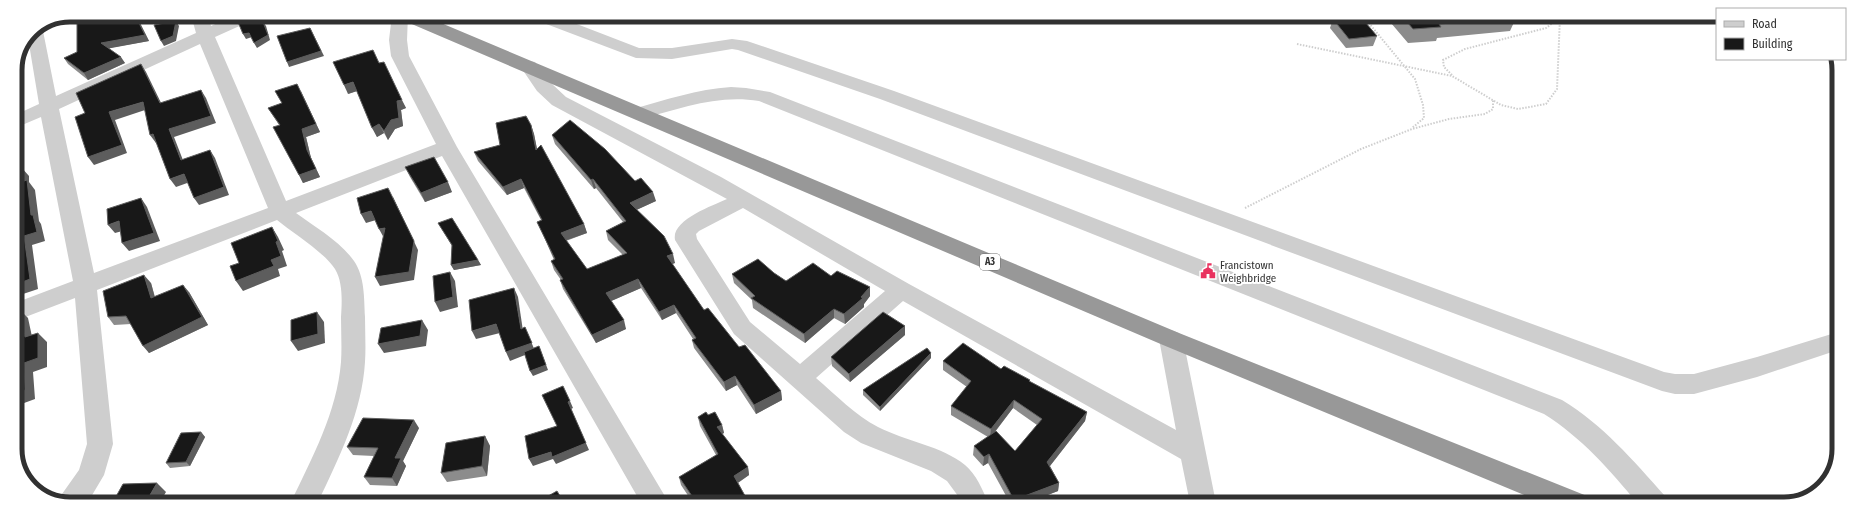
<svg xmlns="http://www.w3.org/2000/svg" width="1854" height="519" font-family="'Fira Sans Condensed',sans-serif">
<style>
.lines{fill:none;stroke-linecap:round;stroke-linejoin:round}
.path{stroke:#cecece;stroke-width:2;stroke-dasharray:1.5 1.5;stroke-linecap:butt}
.minor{fill:#cecece;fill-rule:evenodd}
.highway{fill:#989898;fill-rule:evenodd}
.wall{fill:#8c8c8c;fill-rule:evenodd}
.shaded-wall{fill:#5d5d5d}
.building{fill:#181818;stroke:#5d5d5d}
.labels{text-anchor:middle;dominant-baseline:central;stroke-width:4;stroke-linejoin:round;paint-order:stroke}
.shield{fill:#fff;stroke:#6f6f6f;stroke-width:1}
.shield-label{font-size:10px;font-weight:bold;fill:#313131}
.poi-label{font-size:11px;fill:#313131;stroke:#fff;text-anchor:start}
.rim{fill:none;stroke:#313131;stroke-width:5}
</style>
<rect width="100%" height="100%" fill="#fff"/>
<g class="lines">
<g class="path">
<polyline points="1363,16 1415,79 1423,105 1424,118 1412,128"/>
<polyline points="1297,44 1452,76 1501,105 1518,109 1546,104 1557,89 1560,17"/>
<polyline points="1452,75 1444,67 1443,60 1465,49 1546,28 1558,19"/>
<polyline points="1245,208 1361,149 1412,129 1449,119 1485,114 1493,109 1493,100"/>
</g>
<g class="minor">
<path d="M191,15H208L211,26L235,15H257L255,19L215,37L286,201L436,144L391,56L389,40L392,15H408L407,40L409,56L457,147L669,503H641L442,156L296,213C315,227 340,241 354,261C365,277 364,299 365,317C365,332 366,347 365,362C362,412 339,458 318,502H291C312,458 337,412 341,362C342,347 341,332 341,317C342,302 343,282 335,269C325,253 293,233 277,220L97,290L113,444L104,475L88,502H59L62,494L79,470L87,444L75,298L15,321V303L73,281L41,117L15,128V115L39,104L28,38L31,31L42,26L56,96L196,33ZM200,44L268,208L94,273L59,109Z"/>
<polygon points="531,15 556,16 639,48 672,48 732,39 747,41 894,91 1664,372 1675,374 1694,374 1757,357 1838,332 1838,350 1757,377 1694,394 1675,394 1662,391 880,99 738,50 732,49 672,59 636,58 533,19"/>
<path d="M529,61L535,62L551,83L566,97L721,177L909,284L1176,430L1159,339L1163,333L1171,330L1179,333L1183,339L1216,503H1190L1181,459L903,301L816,378C836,395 855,415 878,427C905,441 942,446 965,465C976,474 983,490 988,503H962L958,496L947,481L931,471L861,443L844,432L734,334L675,240C671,220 712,206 727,199L552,105L537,91L520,66L523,62ZM743,208L885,291L800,364L750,322L697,239L696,234L699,231Z"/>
<path d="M731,87L746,88L770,92L1562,400C1603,425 1633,460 1665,496L1668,504H1638C1610,470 1582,438 1544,414L759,101C717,94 680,109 640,119L633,117L631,113L633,109C666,100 697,89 731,87Z"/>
</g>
<polygon class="highway" points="398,15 422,15 1179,333 1587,496 1590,504 1546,504 1163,345 400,19"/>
</g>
<g class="wall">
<polygon points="77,15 136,15 149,41 109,48 125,63 88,80 68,64 64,58 77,52"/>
<polygon points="1394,16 1535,17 1516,18 1510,31 1437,38 1436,41 1408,43 1391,23"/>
<polygon points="1333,19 1377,36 1373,46 1346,48 1330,28"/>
<polygon points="379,63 406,108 401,110 403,126 395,129 388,140 384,133 377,137 357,91 348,94"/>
<polygon points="275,91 301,91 320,132 306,137 311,158 320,177 303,183 299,175 279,125 268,108 282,103"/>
<polygon points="531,125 534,134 537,149 584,224 587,233 566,241 587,269 623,255 608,240 606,231 623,222 596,188 594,189 555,144 552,135 635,181 656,201 636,210 675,263 672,264 704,310 781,391 782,400 756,414 737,385 726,391 694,348 692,340 693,339 676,313 662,320 641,288 611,301 626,329 596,343 563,289 560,280 561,280 554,270 551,261 554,260 541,230 537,222 541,220 524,188 507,195 478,161 474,152 500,145"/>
<polygon points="405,167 452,192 425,202 410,177"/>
<polygon points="438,223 478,260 481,265 454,270 451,265 452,246"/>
<polygon points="774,273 786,281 831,276 870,296 864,304 864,307 845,324 834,318 805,343 753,308 752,300 734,283 732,274"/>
<polygon points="151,283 155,297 189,292 208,325 149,353 131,324 114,325 108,317"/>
<polygon points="905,335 850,382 832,366 831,357"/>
<polygon points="931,358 880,411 863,395 863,390"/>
<path d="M943,361L1001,369L1030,382L1087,412L1085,421L1050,466L1059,483L1058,491L1027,503H1010L988,463L983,466L973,455L974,446L988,437L951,415V406L967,387L943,370ZM1013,408L1037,425L1015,451L995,432Z"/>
<polygon points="708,415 722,425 724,433 722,434 748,467 749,475 738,483 749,503 693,503 681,485 679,477 716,455 700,426 698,417"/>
<polygon points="419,428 403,461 406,466 397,486 370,485 364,477 374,456 353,455 347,447"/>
<polygon points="201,432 205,437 190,466 170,468 166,463"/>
<polygon points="485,436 490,446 487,476 447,482 441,473"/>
</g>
<g class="shaded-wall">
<polygon points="135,15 136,15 149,41 106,49 101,43"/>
<polygon points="176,21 179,26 176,41 164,46 161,41"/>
<polygon points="263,22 266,26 270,40 257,48 254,43"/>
<polygon points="310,28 324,56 289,67 287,62"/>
<polygon points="249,33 252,37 246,39 243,34"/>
<polygon points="121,57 125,63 88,80 84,73"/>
<polygon points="141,64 146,72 165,111 160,103"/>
<polygon points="353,82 357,91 348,94 344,85"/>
<polygon points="297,84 320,132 306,137 311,158 320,177 303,183 299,175 302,129"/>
<polygon points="201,90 206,98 216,123 174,137 186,168 181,160 169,129"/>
<polygon points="402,100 406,108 401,110 403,126 395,129 388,140 384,131 397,101"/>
<polygon points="143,102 148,109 115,120 127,153 94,165 88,157 109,112"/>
<polygon points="15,120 22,128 15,154"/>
<polygon points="379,124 384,133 377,137 372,128"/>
<polygon points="531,125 534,134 539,159 536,150"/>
<polygon points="153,134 158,142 156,143 150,135"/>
<polygon points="210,150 215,158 229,195 199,205 194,198"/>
<polygon points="21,167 29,176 29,182 35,190 39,221 41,224 45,241 32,245 38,289 23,294 23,298 15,302 15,285 24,236 21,182"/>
<polygon points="184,174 190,182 176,187 170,179"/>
<polygon points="521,179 524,188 507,195 503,187"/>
<polygon points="593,179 596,188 594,189 591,180"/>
<polygon points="448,182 452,192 425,202 421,193"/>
<polygon points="653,192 656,201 632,212 630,203"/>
<polygon points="393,197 418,250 414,280 380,286 375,277"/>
<polygon points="141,198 147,207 160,241 129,251 122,243"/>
<polygon points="371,211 376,220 366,223 361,214"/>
<polygon points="119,221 126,230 115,233 108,225"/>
<polygon points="584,224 587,233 564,241 561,233"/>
<polygon points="272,227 278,237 284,250 282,251 287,266 278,269 280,276 243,291 236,281 276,242"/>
<polygon points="385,228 384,238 379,229"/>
<polygon points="673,254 675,263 669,265 667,256"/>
<polygon points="478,260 481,265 454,270 451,265"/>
<polygon points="450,272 455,281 458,307 440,312 435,302"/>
<polygon points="144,275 151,283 157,306 151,298"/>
<polygon points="638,279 641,288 609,302 606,293"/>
<polygon points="183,285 189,292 208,325 149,353 143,346"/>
<polygon points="870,287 870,296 864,304 864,307 845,324 844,314"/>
<polygon points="514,288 518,297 524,338 521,329"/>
<polygon points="674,305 676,313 662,320 659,312"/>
<polygon points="19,309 28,318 34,346 25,337"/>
<polygon points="834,309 834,318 805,343 804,334"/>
<polygon points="317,312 324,322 325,343 298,351 291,341"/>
<polygon points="422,320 428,330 426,346 384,353 378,344"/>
<polygon points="624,320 626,329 596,343 592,335"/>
<polygon points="496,324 500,333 476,339 472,331"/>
<polygon points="905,326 905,335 850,382 849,374"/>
<polygon points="525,327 535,351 510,361 506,352"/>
<polygon points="38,333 47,342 47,367 33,372 35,399 16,406 15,405 15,394 24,363"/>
<polygon points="539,346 548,370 533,376 530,371"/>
<polygon points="931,353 931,358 880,411 880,407"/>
<polygon points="735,376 737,385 726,391 724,382"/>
<polygon points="781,391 782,400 756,414 754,405"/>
<polygon points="1014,400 1013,408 990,438 991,429"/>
<polygon points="570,401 573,408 571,409 589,450 556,464 553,459 533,466 529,459 551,452 568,402"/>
<polygon points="1087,412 1085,421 1046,471 1047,462"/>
<polygon points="414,420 419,428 403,461 406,466 397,486 392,478 395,458"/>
<polygon points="722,425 724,433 719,435 717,427"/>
<polygon points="201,432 205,437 190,466 186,462"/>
<polygon points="485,436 490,446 487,476 482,466"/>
<polygon points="989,454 988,463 983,466 984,457"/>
<polygon points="748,467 749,475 736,484 734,476"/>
<polygon points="157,483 166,492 160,502 146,502"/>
<polygon points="1059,483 1058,491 1027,503 1013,503 1014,500"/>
<polygon points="698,497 700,503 695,503 694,499"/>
<polygon points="239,499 243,502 237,502"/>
</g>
<g class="building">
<polygon points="77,15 135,15 145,35 101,43 121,57 84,73 64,58 77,52"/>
<polygon points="253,16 257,23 263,22 268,35 254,43 249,33 243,34 238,22"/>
<polygon points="1353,16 1360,16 1377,36 1349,39 1333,19"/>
<polygon points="1402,16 1515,17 1517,18 1439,24 1441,27 1413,29"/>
<polygon points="176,21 173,36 161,41 154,25"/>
<polygon points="310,28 321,51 287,62 277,36"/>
<polygon points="373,50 379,63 384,62 402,100 397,101 399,118 391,120 384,131 379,124 372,128 353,82 344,85 333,62"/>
<polygon points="141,64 160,103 201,90 211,116 169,129 181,160 210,150 224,187 194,198 184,174 170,179 153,134 150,135 143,102 109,112 122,145 88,157 75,117 85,113 76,93"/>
<polygon points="297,84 316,124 302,129 307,150 316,169 299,175 273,127 280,125 268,108 282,103 275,91"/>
<polygon points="526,116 531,125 536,150 541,145 584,224 561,233 587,269 627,253 606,231 626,221 593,179 591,180 552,135 570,120 605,149 635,181 641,178 653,192 630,203 664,236 673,254 667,256 704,310 708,308 739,347 745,345 781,391 754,405 735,376 724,382 692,340 696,338 674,305 659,312 638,279 606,293 624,320 592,335 560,280 563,279 551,261 555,259 537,222 542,220 521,179 503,187 474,152 500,145 496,123"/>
<polygon points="434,157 448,182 421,193 405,167"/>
<polygon points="21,167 21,182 27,180 31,215 33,215 37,232 24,236 30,279 15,285 15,169"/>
<polygon points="388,188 414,241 409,272 375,277 385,228 379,229 371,211 361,214 357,198"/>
<polygon points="141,198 154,233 122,243 119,221 108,225 107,209"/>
<polygon points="452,218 478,260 451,265 452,245 438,223"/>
<polygon points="272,227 278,241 276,242 281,256 271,260 274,266 236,281 230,266 239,263 231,243"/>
<polygon points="758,259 774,273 786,281 813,263 831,276 837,271 870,287 861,297 863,298 844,314 834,309 804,334 751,298 755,296 732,274"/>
<polygon points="450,272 453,297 435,302 433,276"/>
<polygon points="144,275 151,298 183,285 202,317 143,346 126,316 108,317 103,291"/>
<polygon points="514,288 521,329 525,327 532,343 506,352 496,324 472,331 469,300"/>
<polygon points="19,309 25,337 38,333 38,358 24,363 25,390 15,394 15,310"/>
<polygon points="317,312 318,334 291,341 291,320"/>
<polygon points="883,312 905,326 849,374 831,357"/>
<polygon points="422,320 420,336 378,344 381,328"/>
<polygon points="963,343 1001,369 1004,366 1030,380 1029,381 1087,412 1047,462 1059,483 1014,500 989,454 984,457 974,446 996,431 1015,451 1042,419 1014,400 991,429 951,406 971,381 943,361"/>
<polygon points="539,346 546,365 530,371 524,352"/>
<polygon points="927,348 931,353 880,407 863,390"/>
<polygon points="563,386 570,401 568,402 586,443 552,457 551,452 529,459 525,436 557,426 542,395"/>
<polygon points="706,412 708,415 715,412 722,425 717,427 748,467 734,476 749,503 702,503 698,497 694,499 679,477 718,454 698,417"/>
<polygon points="363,418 414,420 395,458 401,458 392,478 364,477 378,448 347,447"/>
<polygon points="201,432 186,462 166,463 181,433"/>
<polygon points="485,436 482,466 441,473 446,443"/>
<polygon points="157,483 146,502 113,502 123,484"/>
<polygon points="557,491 564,503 536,503"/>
<polygon points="211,497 239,499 237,502 172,502 174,499 209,499"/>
<polygon points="446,500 475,502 474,503 425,503 446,502"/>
</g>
<defs>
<g id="civic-bare" transform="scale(1.2)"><path d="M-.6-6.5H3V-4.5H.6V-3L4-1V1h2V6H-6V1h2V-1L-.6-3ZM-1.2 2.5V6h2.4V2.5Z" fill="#e9325f" stroke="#fff" stroke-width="2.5" paint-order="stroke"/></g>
</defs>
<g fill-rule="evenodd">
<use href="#civic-bare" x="1208" y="271"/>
</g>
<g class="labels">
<rect class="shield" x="980" y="254" width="20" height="16" rx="3"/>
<g class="shield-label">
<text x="990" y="262">A3</text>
</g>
<g class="poi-label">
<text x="1220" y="265">Francistown<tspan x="1220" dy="13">Weighbridge</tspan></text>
</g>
</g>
<path d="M0 0H1854V519H0ZM70 22H1784A48 48 0 0 1 1832 70V449A48 48 0 0 1 1784 497H70A48 48 0 0 1 22 449V70A48 48 0 0 1 70 22Z" fill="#fff" fill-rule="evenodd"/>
<path class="rim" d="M70 22H1784A48 48 0 0 1 1832 70V449A48 48 0 0 1 1784 497H70A48 48 0 0 1 22 449V70A48 48 0 0 1 70 22Z"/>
<rect x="1716" y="8" width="130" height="52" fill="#ffffff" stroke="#adadad"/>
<rect x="1724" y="21" width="20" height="6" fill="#cecece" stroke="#adadad"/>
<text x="1752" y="28" font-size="12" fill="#313131">Road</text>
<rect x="1724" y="38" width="20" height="12" fill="#181818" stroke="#adadad"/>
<text x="1752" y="48" font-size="12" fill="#313131">Building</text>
</svg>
